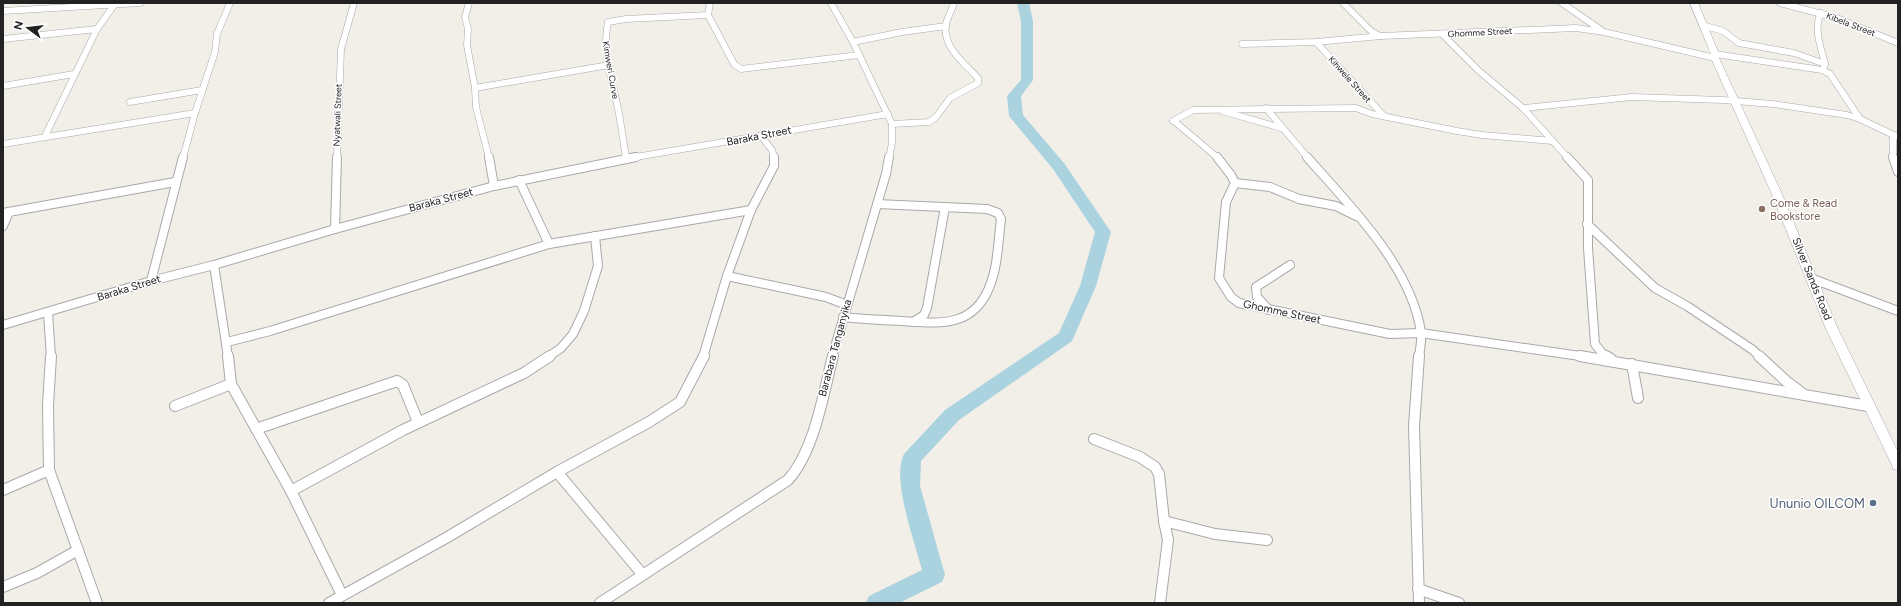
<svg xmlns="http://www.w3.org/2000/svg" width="1901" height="606" font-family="Figtree,sans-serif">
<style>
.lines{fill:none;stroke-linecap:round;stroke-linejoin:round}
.river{fill:#aad3df;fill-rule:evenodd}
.minor-far2-casing{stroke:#a9a9a9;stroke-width:7}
.minor-far1-casing{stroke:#a9a9a9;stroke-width:10}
.minor-casing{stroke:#a9a9a9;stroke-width:12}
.tertiary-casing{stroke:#a9a9a9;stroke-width:1}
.minor-far2{stroke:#fff;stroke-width:6}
.minor-far1{stroke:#fff;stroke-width:8}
.minor{stroke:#fff;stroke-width:10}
.tertiary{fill:#fff;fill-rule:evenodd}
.education-dot{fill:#8d6e63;stroke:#fff;stroke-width:1.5}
.service-dot{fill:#5c6f8a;stroke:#fff;stroke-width:1.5}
.labels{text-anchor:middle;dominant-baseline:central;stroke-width:3;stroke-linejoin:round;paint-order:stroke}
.far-street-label{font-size:9px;fill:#222;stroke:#fff}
.street-label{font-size:11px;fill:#222;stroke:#fff}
.education-label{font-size:11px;fill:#785e54;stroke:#fff;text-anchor:start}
.near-service-label{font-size:13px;fill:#4e5e75;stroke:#fff;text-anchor:end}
</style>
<rect width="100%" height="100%" fill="#f2efe9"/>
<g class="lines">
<path class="river" d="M1017,3H1029L1033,21V80L1021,96L1023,115L1064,163L1111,232L1096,286L1072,341L959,420L921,461L920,486L945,575L942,582L899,603H866L869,596L922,570C915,543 891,478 904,454L945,410L1059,333L1080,286L1095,232L1053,169L1009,116L1007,96L1021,80V21Z"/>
<g class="minor-far2-casing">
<g id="minor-far2">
<polyline points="469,3 465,17 468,29 467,45 475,88 476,107 489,158"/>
<polyline points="831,3 853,42 892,124 892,143 889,158"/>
<polyline points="1343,3 1371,31 1380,36"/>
<polyline points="1562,3 1601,30"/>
<polyline points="1780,3 1837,18 1898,43"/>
<polyline points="3,11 140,3"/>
<path d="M1821,13C1813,28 1821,48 1825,64L1824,67"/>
<polyline points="708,15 734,64 741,69 859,55"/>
<polyline points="1702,25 1723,31 1739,43 1794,53 1825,64"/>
<polyline points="1442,34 1479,71 1523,108 1568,158"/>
<polyline points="3,39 97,29"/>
<polyline points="853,42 902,32 946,26"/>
<polyline points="1316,42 1384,116"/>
<polyline points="1242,44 1316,42 1381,36 1576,28 1604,32 1715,58"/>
<polyline points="1715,54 1822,70 1830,74 1860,119"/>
<polyline points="3,86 74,74"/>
<polyline points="475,88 609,65"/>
<polyline points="130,102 202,90"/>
<polyline points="1266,108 1308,158"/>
<polyline points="1523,108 1632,97 1723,100 1773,104 1847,115 1860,119 1898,137"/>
<polyline points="1222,111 1281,128"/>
<polyline points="1173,121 1193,110 1356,108 1372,114 1457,131 1482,135 1552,141"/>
<polyline points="1174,121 1218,158"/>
<path d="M892,124L929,122L936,117L950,98L978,83V78C964,63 942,47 946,24C948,16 952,10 954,3"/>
<polyline points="1893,135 1893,158"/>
<polyline points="45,136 97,29 115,4"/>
<polyline points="761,136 772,150 774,158"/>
<polyline points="3,144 195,113"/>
<polyline points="183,158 195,113 215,52 217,34 230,3"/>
<polyline points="337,158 341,49 354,3"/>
<path d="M626,158C623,140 621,122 617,104C611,77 602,50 608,22L626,19L708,15L710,3"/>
<polyline points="630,158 888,114"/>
</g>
</g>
<g class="minor-far1-casing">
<g id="minor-far1">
<polyline points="489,157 494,186"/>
<polyline points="626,157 626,159"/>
<polyline points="1217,157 1231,175 1235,183 1226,202 1219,278 1231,297 1239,303 1390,334 1421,333 1587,357"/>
<path d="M1307,157C1350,206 1411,266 1421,332C1422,340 1420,349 1419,357"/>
<polyline points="1567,157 1588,180 1588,248 1595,344 1602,353 1608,357"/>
<polyline points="1893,157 1898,172"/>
<polyline points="519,180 549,244"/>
<polyline points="1235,183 1270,187 1299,199 1336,206 1356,216"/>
<polyline points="3,213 175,182"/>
<polyline points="1587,224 1655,288 1687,306 1753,350 1760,357"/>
<polyline points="3,226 9,212"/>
<polyline points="335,229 337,157"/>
<polyline points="214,265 228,357"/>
<polyline points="727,276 826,297 847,305"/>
<polyline points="1813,279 1898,311"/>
<polyline points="151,281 183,157"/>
<polyline points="1269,310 1257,297 1256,287 1290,265"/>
<polyline points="48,313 51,357"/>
<path d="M843,317C862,319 882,320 901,321C937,323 972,329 989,288C998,267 998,242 1001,219L998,213L987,209L877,204"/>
<polyline points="913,322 924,315 927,308 945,207"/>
<polyline points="3,325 151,281 214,265 335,229 494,186 636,157"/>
<polyline points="227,342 270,331 549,244 751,210"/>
<polyline points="548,357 561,348 573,334 584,311 598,266 595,236"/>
<polyline points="703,357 727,276 751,210 774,166 774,157"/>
<polyline points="832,357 886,174 889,157"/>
</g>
</g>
<g class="minor-casing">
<g id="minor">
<polyline points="51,356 48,405 49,470 97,603"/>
<polyline points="228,356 231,384 291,491 342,595"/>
<polyline points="1580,356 1868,406"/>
<polyline points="1606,356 1611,359"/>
<polyline points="1759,356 1786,381 1802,393"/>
<polyline points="1632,364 1638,398"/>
<polyline points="175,406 231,384"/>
<polyline points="256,429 397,381 403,385 418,422"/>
<polyline points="1094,439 1140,457 1155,467 1159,474 1164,521 1168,540 1160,603"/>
<polyline points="557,472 643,575"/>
<polyline points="3,490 49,470"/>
<polyline points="291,491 403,430 524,373 550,356"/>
<polyline points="1164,521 1215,534 1267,540"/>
<polyline points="3,587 37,573 78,550"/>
<polyline points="1418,589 1459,603"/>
<polyline points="329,603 446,538 557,472 649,422 680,402 704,356"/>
<path d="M600,603L788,480C815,450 823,394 833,356"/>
<polyline points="1419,603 1414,426 1419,356"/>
</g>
</g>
<g class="tertiary-casing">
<polygon id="tertiary" points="1690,3 1698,3 1719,54 1719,58 1781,192 1838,329 1898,452 1898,470 1893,469 1892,465 1826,329 1771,192 1711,58 1711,54"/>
</g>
<use href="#minor-far2" class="minor-far2"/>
<use href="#minor-far1" class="minor-far1"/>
<use href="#minor" class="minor"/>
<use href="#tertiary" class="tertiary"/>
</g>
<circle class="education-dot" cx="1762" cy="209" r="4"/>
<circle class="service-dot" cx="1873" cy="503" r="4"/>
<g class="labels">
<g class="far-street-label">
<text transform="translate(1851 24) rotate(21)">Kibela Street</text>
<text transform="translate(1480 32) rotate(-3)">Ghomme Street</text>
<text transform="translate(611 70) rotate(80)">Kimweri Curve</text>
<text transform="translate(1350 79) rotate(48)">Kihwele Street</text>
<text transform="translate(337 115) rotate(-88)">Nyatwali Street</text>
</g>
<g class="street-label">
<text transform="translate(759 136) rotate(-11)">Baraka Street</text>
<text transform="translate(441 200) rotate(-15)">Baraka Street</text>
<text transform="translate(1812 279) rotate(68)">Silver Sands Road</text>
<text transform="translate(129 288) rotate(-17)">Baraka Street</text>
<text transform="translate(1282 312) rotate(12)">Ghomme Street</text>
<text transform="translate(835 348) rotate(-75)">Barabara Tanganyika</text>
</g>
<g class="education-label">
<text x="1770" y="203">Come &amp; Read<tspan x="1770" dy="13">Bookstore</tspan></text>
</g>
<g class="near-service-label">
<text x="1865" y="503">Ununio OILCOM</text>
</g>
</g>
<rect width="1901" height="606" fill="none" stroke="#222222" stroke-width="8"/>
<g transform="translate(28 28) rotate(285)" stroke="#ffffff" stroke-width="3" paint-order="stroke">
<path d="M0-3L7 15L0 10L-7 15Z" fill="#222222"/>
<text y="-6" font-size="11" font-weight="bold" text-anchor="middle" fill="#222222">N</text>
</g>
</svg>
